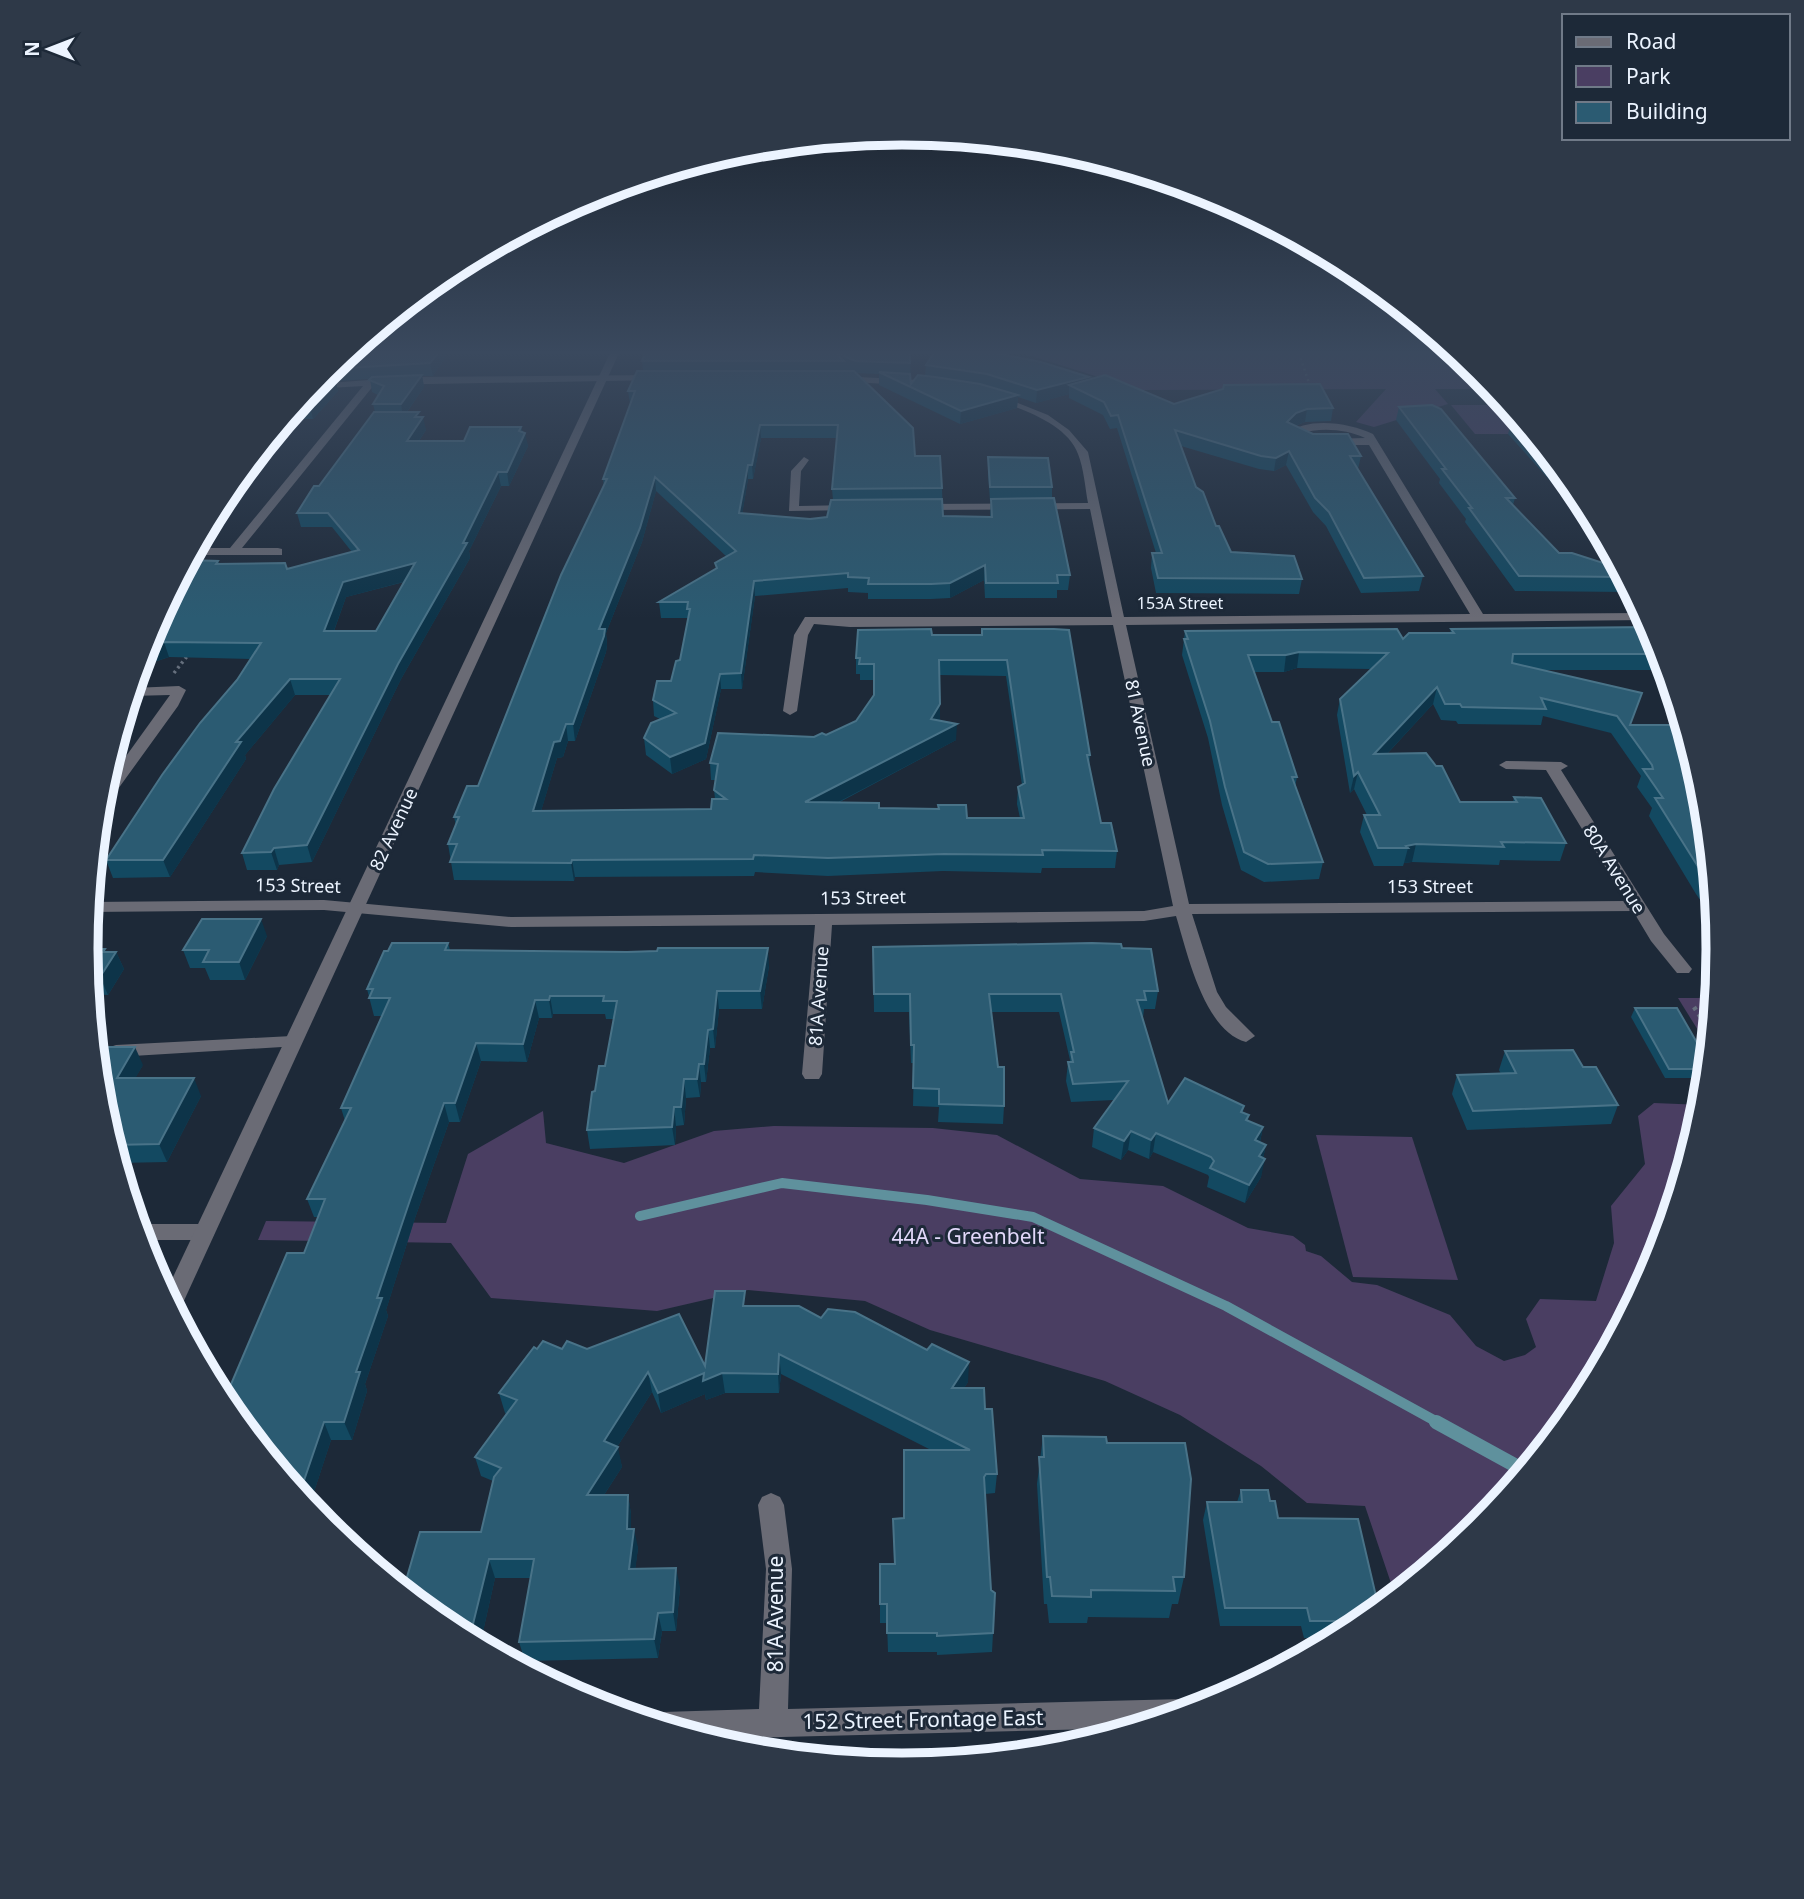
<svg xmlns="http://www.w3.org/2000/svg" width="1804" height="1899" font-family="'Noto Sans',sans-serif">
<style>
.green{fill:#4a3e62}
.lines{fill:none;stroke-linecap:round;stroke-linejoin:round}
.stream-far1{stroke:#5f919d;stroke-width:10}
.stream{stroke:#5f919d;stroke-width:14}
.path-far2{stroke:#66707e;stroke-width:2.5;stroke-dasharray:2 3.5;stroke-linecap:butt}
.path-far1{stroke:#66707e;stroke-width:3.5;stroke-dasharray:2.5 3.5;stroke-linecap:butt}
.path{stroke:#66707e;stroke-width:4.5;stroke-dasharray:3.5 5;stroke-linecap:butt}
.service{fill:#6a6b75;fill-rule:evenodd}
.minor{fill:#6a6b75;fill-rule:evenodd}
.tertiary{fill:#6a6b75;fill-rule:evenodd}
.wall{fill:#134961;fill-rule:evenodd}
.shaded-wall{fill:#0d3449}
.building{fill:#2b5b72;stroke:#497388;stroke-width:2;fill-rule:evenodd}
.labels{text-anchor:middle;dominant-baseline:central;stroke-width:6;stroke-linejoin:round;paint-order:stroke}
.far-street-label{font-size:16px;fill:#ecf4ff;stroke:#1d2938}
.street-label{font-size:18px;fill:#ecf4ff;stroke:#1d2938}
.near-park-label{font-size:21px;fill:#e2d8fa;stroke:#1d2938}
.near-street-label{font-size:21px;fill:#ecf4ff;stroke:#1d2938}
.rim{fill:none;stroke:#ecf4ff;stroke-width:9}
</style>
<rect width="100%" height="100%" fill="#1d2938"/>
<g class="green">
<polygon points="1022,353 1456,353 1493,389 1435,389 1448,404 1374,427 1356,422 1386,389 1140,390"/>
<polygon points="1451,405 1506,405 1529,434 1475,434"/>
<polygon points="1678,998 1702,998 1712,1013 1709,1048"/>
<polygon points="1654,1103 1703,1105 1656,1262 1580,1403 1479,1527 1395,1595 1365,1506 1307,1503 1261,1466 1180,1415 1105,1381 930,1330 865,1301 748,1290 657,1311 491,1298 451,1243 258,1240 266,1221 446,1223 468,1154 543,1111 546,1143 624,1163 714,1131 774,1126 933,1128 997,1135 1080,1179 1163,1186 1248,1228 1293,1236 1305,1245 1306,1251 1321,1256 1352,1282 1377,1285 1450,1315 1476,1346 1504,1361 1525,1355 1536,1347 1526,1319 1540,1299 1596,1301 1614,1243 1611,1206 1645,1164 1638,1116"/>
<polygon points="1316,1135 1412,1137 1458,1280 1353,1277"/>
</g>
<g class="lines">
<polyline class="stream-far1" points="640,1216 782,1183 927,1200 1033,1217 1226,1306 1439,1423"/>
<polyline class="stream" points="1436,1422 1518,1467"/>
<polyline class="path-far2" points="1299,353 1311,389"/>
<polyline class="path-far1" points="174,673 188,655"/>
<polyline class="path" points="1694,1007 1710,1032"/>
<polygon class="service" points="292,1036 300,1042 298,1046 116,1057 110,1055 107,1051 110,1047 116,1045"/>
<g class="minor">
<polygon points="657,375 662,378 660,380 374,385 242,548 278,548 282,549 282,555 192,555 195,548 230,548 363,386 311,389 315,384 409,377"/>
<polygon points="839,376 937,381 942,384 937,387 836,381 834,379"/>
<path d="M995,394L1048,415L1069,430L1088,452L1124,617L1470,614L1369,445H1328L1323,442L1328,439L1365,438C1346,429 1319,427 1300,434L1306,439L1301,442L1287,434C1307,416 1350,423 1373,434L1483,614L1643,613L1647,620L1126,625L1189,904L1626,901L1546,770L1506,769L1499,765L1506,761L1561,762L1568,766L1561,770L1664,934L1692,969L1689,973H1677L1651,941L1633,911L1192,914L1217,992L1226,1007L1255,1036L1246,1042C1204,1031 1187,952 1176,916L1144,921L832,925L822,1074L819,1079H805L802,1074L815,925L511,927L324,910L89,912L90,902L324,900L511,917L1144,911L1173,906L1113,625L850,627L814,624L808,635L797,711L790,715L783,711L794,635L805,617H1112L1090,509L921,510L915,507L921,504L1088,503C1085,487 1084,469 1078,454C1067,423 1020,408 992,399L990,397Z"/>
<polygon points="804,457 809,460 801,471 799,506 851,505 855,506 855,510 789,511 791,471"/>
<polygon points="179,686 186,690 178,706 105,807 100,809 101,791 170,695 131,696 133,688"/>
<polygon points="137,1224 204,1224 212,1226 215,1232 212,1238 204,1240 141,1240"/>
<polygon points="771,1493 780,1497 784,1505 792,1569 788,1709 1183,1699 1193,1703 1196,1709 1133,1728 707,1739 650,1722 653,1716 663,1712 759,1709 766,1569 758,1505 762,1497"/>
</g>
<polygon class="tertiary" points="610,353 619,353 182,1305 175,1313 165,1294"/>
</g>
<g class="wall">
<path d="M348,353H448L433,376H422L424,387L407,412L420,417L426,430L419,441H464L521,427L528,446L509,486H501L469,551L470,558L401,679L312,862L279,865L277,870H247L242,853L331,695H295L245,755L246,759L170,877L113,878L106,860L237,680L251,659L169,657L154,662L140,663L148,637L191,558V560L218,561L219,563L287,569L352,552L332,527H301L297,513L319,486L375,412L373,404L378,395L372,392L370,379L335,381L338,391L313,419H302L205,535L202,536L224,496L325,372ZM404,582L376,631H334L346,597Z"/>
<path d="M645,353H910L911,384L925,376L926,365L1089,377V380L1174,404L1333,408L1331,421L1305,422L1295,426L1361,456L1358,469L1423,576L1419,591L1361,593L1326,526L1313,512L1286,465L1274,471L1259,469L1181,446L1196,487L1216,526L1231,552L1302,579L1299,594L1156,593L1151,568L1152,553H1156L1117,428L1110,429L1103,415L1069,398V394L1036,403L1018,397L1017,408L960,424L879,385V374L856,373L915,456L942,488L943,516L990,517L991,501H990L988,471V457L1052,487V498L1070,575L1068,590H1057V598H985L984,580L950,598L931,599H868V593L848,592V588L755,596L742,689H721L706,759L672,774L646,755L644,738L660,719L654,716L653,700L671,681L680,660L688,618H661L659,602L716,569L715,563L727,557L656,491L642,542L606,633L607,645L606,652L575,741H568L563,757L557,758L541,811L711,809L715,799L714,790L716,780H711L710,763L814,737L826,735L856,721L874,695V680H860V674H856V658L932,635H982V629L1090,755L1089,767L1101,823L1117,851L1115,868H1042L1041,873L943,871L828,876L755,872L754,876L575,877L574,881L454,880L448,844L456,826L454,817L478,786L604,487L603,479L631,403H630L628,391L643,371L642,361ZM761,438H837L832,489L833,500L827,517L810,519L742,514L748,479H753ZM939,675L1006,676L1022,785L1018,787L1017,804L1020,818H967L838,803L956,740L940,721Z"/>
<polygon points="1488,382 1581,496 1615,559 1570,506 1570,503 1508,434 1511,424 1485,393"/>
<polygon points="1399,407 1515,498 1513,505 1559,553 1619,568 1628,585 1626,592 1515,591 1465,522 1466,519 1439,483 1440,479 1396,420"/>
<polygon points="1451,629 1656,638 1666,670 1544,670 1630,725 1703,791 1716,923 1696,894 1649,816 1652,808 1637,787 1641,776 1611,733 1543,716 1541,725 1458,724 1456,721 1441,720 1433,704 1387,754 1460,802 1513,802 1514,797 1566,843 1560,861 1500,860 1499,865 1412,862 1404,863 1403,866 1374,866 1360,832 1364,815 1367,815 1354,789 1350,793 1337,715 1340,699 1371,669 1297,668 1284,672 1254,672 1272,722 1297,777 1295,787 1323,862 1319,879 1264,882 1241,870 1222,805 1208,738 1182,655 1185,631 1403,639 1450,633"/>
<polygon points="267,936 245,980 210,980 205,968 190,968 183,950"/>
<polygon points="448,943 450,950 769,966 762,1009 719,1009 715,1048 710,1048 706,1082 701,1082 700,1097 686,1098 684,1125 676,1126 675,1145 590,1149 587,1130 595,1091 605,1066 614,1019 606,1019 605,1014 553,1014 552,1018 539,1018 527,1062 481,1061 460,1122 449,1122 415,1218 386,1310 388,1316 365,1384 367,1391 352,1440 331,1440 309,1507 304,1253 318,1217 314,1217 307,1199 345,1121 341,1108 382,1016 374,1016 367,989"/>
<polygon points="873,947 1122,948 1158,991 1155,1009 1144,1009 1143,1018 1142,1018 1168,1103 1244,1106 1243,1112 1249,1115 1248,1121 1263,1127 1260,1142 1266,1145 1263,1158 1261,1177 1245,1203 1207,1187 1209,1177 1208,1175 1153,1152 1149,1159 1128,1150 1121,1160 1092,1147 1094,1128 1114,1100 1071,1102 1066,1081 1068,1062 1070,1062 1070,1060 1059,1012 991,1012 998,1067 1004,1106 1003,1124 938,1122 939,1107 913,1106 914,1063 911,1063 909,1012 874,1012"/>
<polygon points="86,949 106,952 116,952 124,969 108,995 91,994 90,995"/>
<polygon points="1635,1008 1707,1060 1706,1078 1665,1078 1631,1017"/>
<polygon points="1505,1051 1618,1105 1611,1124 1467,1130 1452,1094 1457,1075 1501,1074 1499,1070"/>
<polygon points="143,1065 135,1078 201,1096 167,1162 118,1163 101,1108"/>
<polygon points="746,1306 821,1318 968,1382 964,1388 985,1409 997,1474 995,1493 985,1494 993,1633 992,1652 937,1655 937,1652 888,1652 887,1623 880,1623 880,1564 894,1564 893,1519 904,1518 931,1450 781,1374 779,1393 725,1393 706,1400 705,1394 661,1413 652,1392 617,1447 622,1467 604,1495 628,1495 631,1514 631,1529 638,1548 635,1569 680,1587 676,1631 662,1631 658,1658 525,1661 519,1642 531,1578 495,1578 480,1645 448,1628 481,1532 493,1481 481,1476 475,1457 506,1414 505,1413 499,1393 537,1349 587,1349 705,1366"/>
<polygon points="1043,1436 1107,1443 1184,1577 1178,1604 1172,1604 1169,1618 1088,1617 1087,1623 1049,1623 1047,1604 1044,1604 1037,1484"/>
<polygon points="1241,1490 1270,1501 1278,1518 1379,1609 1355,1628 1334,1639 1334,1638 1304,1638 1301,1626 1220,1626 1203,1520 1207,1502 1237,1502"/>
</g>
<g class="shaded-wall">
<polygon points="438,353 448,353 433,376 430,363"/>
<polygon points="422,375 424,387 403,417 401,404"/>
<polygon points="1089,377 1088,389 1069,385 1069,394 1036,403 1037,390"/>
<polygon points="335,378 338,391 313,419 310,406"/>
<polygon points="1018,395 1017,408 960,424 961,411"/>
<polygon points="299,406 302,419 205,535 202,536 224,496"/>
<polygon points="1307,409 1305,422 1294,426 1287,422 1296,413"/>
<polygon points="419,412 421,421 423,417 426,430 410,454 407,441 415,417"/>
<polygon points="760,425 761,438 753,479 752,465"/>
<polygon points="521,427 523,439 525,433 528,446 509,486 507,472"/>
<polygon points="1289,451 1286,465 1274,471 1276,458"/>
<polygon points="748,465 748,479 740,528 739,513"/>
<polygon points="498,472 501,486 469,551 470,558 401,679 312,862 307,845 398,664 463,543"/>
<polygon points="655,477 656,491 642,542 606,633 607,645 606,652 575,741 573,724 599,629"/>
<polygon points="415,563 418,578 346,597 328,647 324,631 343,582"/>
<polygon points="985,565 984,580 950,598 950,583"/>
<polygon points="754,581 755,596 742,689 741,673"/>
<polygon points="164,642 169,657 154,662 149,646"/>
<polygon points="1299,652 1297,668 1284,672 1286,655"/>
<polygon points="720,674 721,689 706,759 672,774 670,757"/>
<polygon points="290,679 295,695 245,755 246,759 170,877 163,860 236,742"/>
<polygon points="1437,687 1433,704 1371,771 1374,754"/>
<polygon points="940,704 940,721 931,719"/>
<polygon points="566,724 568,741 563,757 557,758 536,828 533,811 554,742"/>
<polygon points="957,724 956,740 806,819 805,802"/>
<polygon points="1358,772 1354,789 1350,793 1354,776"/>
<polygon points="1416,844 1412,862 1404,863 1408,848 1406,846"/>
<polygon points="274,848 279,865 277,870 271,852"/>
<polygon points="572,860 575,877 574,881 571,863"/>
<polygon points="261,919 267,936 245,980 239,962"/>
<polygon points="768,948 769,966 762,1009 760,991"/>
<polygon points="105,949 110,961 116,952 124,969 108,995 100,977 103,952"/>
<polygon points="717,991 719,1009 715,1048 713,1029"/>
<polygon points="550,996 553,1014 552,1018 549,1000"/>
<polygon points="535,1000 539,1018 527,1062 523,1044"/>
<polygon points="708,1030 710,1048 706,1082 704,1064"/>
<polygon points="476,1043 481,1061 460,1122 455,1103"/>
<polygon points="135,1047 143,1065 125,1096 117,1078"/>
<polygon points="699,1064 701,1082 700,1097 697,1079"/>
<polygon points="194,1078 201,1096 167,1162 159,1144"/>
<polygon points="684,1079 686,1098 684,1125 681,1107"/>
<polygon points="444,1103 449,1122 415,1218 386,1310 388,1316 365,1384 367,1391 352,1440 344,1422 356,1372 377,1298 410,1200"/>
<polygon points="674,1107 676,1126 675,1145 672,1127"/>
<polygon points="1263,1127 1259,1146 1255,1140"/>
<polygon points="1131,1131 1128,1150 1121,1160 1124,1141"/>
<polygon points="1156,1133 1153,1152 1149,1159 1151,1140"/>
<polygon points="1266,1145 1262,1163 1259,1156"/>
<polygon points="1265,1159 1261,1177 1245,1203 1249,1185"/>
<polygon points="779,1354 781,1374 779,1393 778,1374"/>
<polygon points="969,1362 968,1382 951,1408 952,1388"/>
<polygon points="648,1372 652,1392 608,1461 604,1441"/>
<polygon points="704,1373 722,1373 725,1393 706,1400 705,1394 661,1413 658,1393"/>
<polygon points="324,1422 331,1440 309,1507 299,1495"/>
<polygon points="618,1447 622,1467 591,1515 587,1495"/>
<polygon points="628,1495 631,1514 631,1549 627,1529"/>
<polygon points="634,1529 638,1548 633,1588 629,1569"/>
<polygon points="489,1559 495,1578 480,1645 478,1644 472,1628"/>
<polygon points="676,1568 680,1587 676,1631 673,1612"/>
<polygon points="658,1613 662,1631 658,1658 654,1639"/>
</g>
<g class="building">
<polygon points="348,353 438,353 430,363 329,369"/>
<polygon points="645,353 836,353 844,361 642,361"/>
<polygon points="838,353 910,353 910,363 855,361"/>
<polygon points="934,353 995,353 1041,362 1089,377 1037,390 987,374 926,365"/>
<path d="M637,371H854L913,428L915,456H940L942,488L832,489L838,425H760L752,465H748L739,513L810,519L827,517L831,500L942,499L943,516L992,517L991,499L1054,498L1070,575H1057L1058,583H986L985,565L950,583L931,584H868L869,578L848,577V573L754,581L741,673L720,674L705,743L670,757L644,738L651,723L676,713L653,700L657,681H671L676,661L680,660L690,609H687L688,602H659L717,568L715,563L736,551L655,477L640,528L599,629H605L604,636L573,724H566L560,741L554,742L533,811L711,809L712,799H726L714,790L718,764L710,763L718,733L814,737L822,733L826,735L856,721L874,695V664H859L860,658H856L858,630L931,629L932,635H982V629H1054L1069,630L1090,755H1087L1101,823H1111L1117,851L1042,850L1043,855L944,854L828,858L754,855L753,859L572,860L571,863L450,862L457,844H448L459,817H454L467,786H478L561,575L607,479H603L635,391H628ZM939,660H1007L1025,783L1018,787L1024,818H967L966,805H938L939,809L879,808V803L805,802L957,724L931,719L940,704Z"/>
<polygon points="879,372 910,374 911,384 918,375 935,377 980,384 1018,395 961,411"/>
<polygon points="422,375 401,404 373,404 384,386 369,380 372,377"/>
<polygon points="1105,375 1174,404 1223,389 1224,385 1320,384 1333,408 1307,409 1296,413 1287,422 1313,434 1348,434 1361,456 1350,456 1351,458 1423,576 1364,578 1329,512 1315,498 1289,451 1276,458 1261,456 1175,430 1196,487 1203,492 1216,526 1219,526 1231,552 1294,556 1302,579 1158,578 1152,553 1162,553 1118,415 1111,416 1104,402 1069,385"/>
<polygon points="335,378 310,406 299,406 263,448 320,379"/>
<polygon points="1432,405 1441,409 1515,498 1506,498 1559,553 1572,553 1619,568 1624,577 1519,576 1469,508 1472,508 1442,469 1446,469 1399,407"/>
<path d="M374,412H419L415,417H423L407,441H464L470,427H521L519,431L525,433L507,472H498L463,543H467L398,664L307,845L274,848L271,852L242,853L274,789L340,679H290L236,742H241L163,860H106L162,775L200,723L237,680L261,643L164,642L145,647L148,637L189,560L218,561L216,564L285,563L287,569L359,550L328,513H297L314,486H319ZM415,563L376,631H324L343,582Z"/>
<polygon points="1512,421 1519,421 1577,491"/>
<polygon points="988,457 1048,458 1052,487 990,487"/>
<polygon points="1574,492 1577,492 1586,506"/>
<polygon points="1651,627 1656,638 1661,654 1513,654 1512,663 1642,693 1630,725 1674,725 1684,731 1703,791 1712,889 1655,798 1663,798 1643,769 1653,769 1652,765 1617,716 1541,698 1546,709 1462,707 1460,704 1445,704 1437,687 1374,754 1426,753 1436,766 1442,766 1460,802 1517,802 1514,797 1541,798 1566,843 1501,842 1504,847 1416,844 1406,846 1408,848 1378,848 1364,815 1380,815 1358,772 1354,776 1340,699 1388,653 1299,652 1286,655 1248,655 1272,722 1279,722 1297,777 1292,777 1323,862 1268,864 1244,852 1225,787 1210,721 1184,639 1188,639 1185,631 1397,629 1403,639 1409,633 1454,633 1451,629"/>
<polygon points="202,919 261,919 239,962 203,962 209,950 183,950"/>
<polygon points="392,943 448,943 445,950 627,952 657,951 658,948 768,948 760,991 717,991 713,1029 708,1030 704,1064 699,1064 697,1079 684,1079 681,1107 674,1107 672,1127 587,1130 592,1092 595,1091 599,1066 605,1066 617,1001 603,1001 604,996 550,996 549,1000 535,1000 523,1044 476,1043 455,1103 444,1103 410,1200 377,1298 382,1298 356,1372 360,1372 344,1422 324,1422 299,1495 223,1403 287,1253 304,1253 325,1199 307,1199 351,1108 341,1108 390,998 369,998 373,989 367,989 384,951 388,951"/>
<polygon points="1092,943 1121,944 1122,948 1151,949 1158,991 1144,991 1146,1000 1137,1000 1168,1103 1185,1078 1244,1106 1241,1112 1249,1115 1246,1120 1263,1127 1255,1140 1266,1145 1259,1156 1265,1159 1249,1185 1210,1168 1214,1161 1211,1157 1156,1133 1151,1140 1131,1131 1124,1141 1094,1128 1128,1081 1073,1084 1068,1062 1073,1062 1071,1052 1074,1052 1061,994 989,994 998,1067 1004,1067 1004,1106 939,1104 939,1089 913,1088 914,1045 911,1045 910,994 874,994 873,947"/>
<polygon points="86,949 105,949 103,952 116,952 100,977 88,976"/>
<polygon points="1635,1008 1677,1008 1707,1060 1706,1069 1669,1069"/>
<polygon points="95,1047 135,1047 117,1078 194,1078 159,1144 112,1145 101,1108"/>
<polygon points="1573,1050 1583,1067 1596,1067 1618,1105 1473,1111 1457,1075 1516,1073 1505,1051"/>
<polygon points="715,1291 745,1291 743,1306 799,1306 821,1318 828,1309 855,1312 927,1350 932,1344 969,1362 952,1388 984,1388 985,1409 992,1409 997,1474 986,1474 984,1477 991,1590 995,1593 993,1633 937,1636 937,1633 887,1633 887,1604 880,1604 880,1564 895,1564 893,1519 904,1518 904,1450 970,1450 779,1354 778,1374 722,1373 703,1381 704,1373 658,1393 648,1372 604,1441 618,1447 587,1495 628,1495 627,1529 634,1529 629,1569 676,1568 673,1612 658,1613 654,1639 519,1642 534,1559 489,1559 472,1628 448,1628 403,1591 420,1532 481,1532 494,1477 501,1468 475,1457 517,1400 499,1393 534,1347 537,1349 543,1341 562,1349 567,1341 587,1349 679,1314 705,1366"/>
<polygon points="1043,1436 1106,1437 1107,1443 1185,1443 1191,1479 1184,1577 1173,1577 1175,1591 1091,1590 1091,1597 1052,1596 1050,1577 1047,1577 1039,1457 1044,1457"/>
<polygon points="1241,1490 1268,1490 1270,1501 1275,1501 1278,1518 1358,1519 1379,1609 1361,1623 1341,1623 1340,1621 1310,1621 1307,1608 1225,1608 1207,1502 1242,1502"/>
</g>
<linearGradient id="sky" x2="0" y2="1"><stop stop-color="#10171f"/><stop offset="0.57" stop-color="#3a495e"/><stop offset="1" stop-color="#3a495e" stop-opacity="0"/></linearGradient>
<rect width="1804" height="619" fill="url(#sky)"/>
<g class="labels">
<g class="far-street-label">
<text x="1180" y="603">153A Street</text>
</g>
<g class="street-label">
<text transform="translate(1141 723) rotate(78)">81 Avenue</text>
<text transform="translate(393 829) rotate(-65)">82 Avenue</text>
<text transform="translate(1615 869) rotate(58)">80A Avenue</text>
<text transform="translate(298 885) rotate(1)">153 Street</text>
<text x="1430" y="886">153 Street</text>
<text transform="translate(863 897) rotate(-1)">153 Street</text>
<text transform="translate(818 996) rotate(-86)">81A Avenue</text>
</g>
<g class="near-park-label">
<text x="968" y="1236">44A - Greenbelt</text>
</g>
<g class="near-street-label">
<text transform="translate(775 1614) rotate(-90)">81A Avenue</text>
<text transform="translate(923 1719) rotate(-1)">152 Street Frontage East</text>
</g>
</g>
<path d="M0 0H1804V1899H0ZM98 949a804 804 0 1 1 1608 0a804 804 0 1 1-1608 0Z" fill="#2e3948" fill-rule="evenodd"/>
<path class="rim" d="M98 949a804 804 0 1 1 1608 0a804 804 0 1 1-1608 0Z"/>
<rect x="1562" y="14" width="228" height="126" fill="#1d2938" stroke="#707a88" stroke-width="2"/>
<rect x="1576" y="37" width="35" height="10" fill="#6a6b75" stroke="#707a88" stroke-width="2"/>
<text x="1626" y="49" font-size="21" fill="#ecf4ff">Road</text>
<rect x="1576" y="66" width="35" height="21" fill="#4a3e62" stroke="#707a88" stroke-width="2"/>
<text x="1626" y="84" font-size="21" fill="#ecf4ff">Park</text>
<rect x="1576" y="102" width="35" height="21" fill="#2b5b72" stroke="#707a88" stroke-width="2"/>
<text x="1626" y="119" font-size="21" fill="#ecf4ff">Building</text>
<g transform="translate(49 49) rotate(270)" stroke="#1d2938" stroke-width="5" paint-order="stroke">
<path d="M0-5L12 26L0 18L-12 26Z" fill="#ecf4ff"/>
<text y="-10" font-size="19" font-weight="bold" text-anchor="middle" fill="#ecf4ff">N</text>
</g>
</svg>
